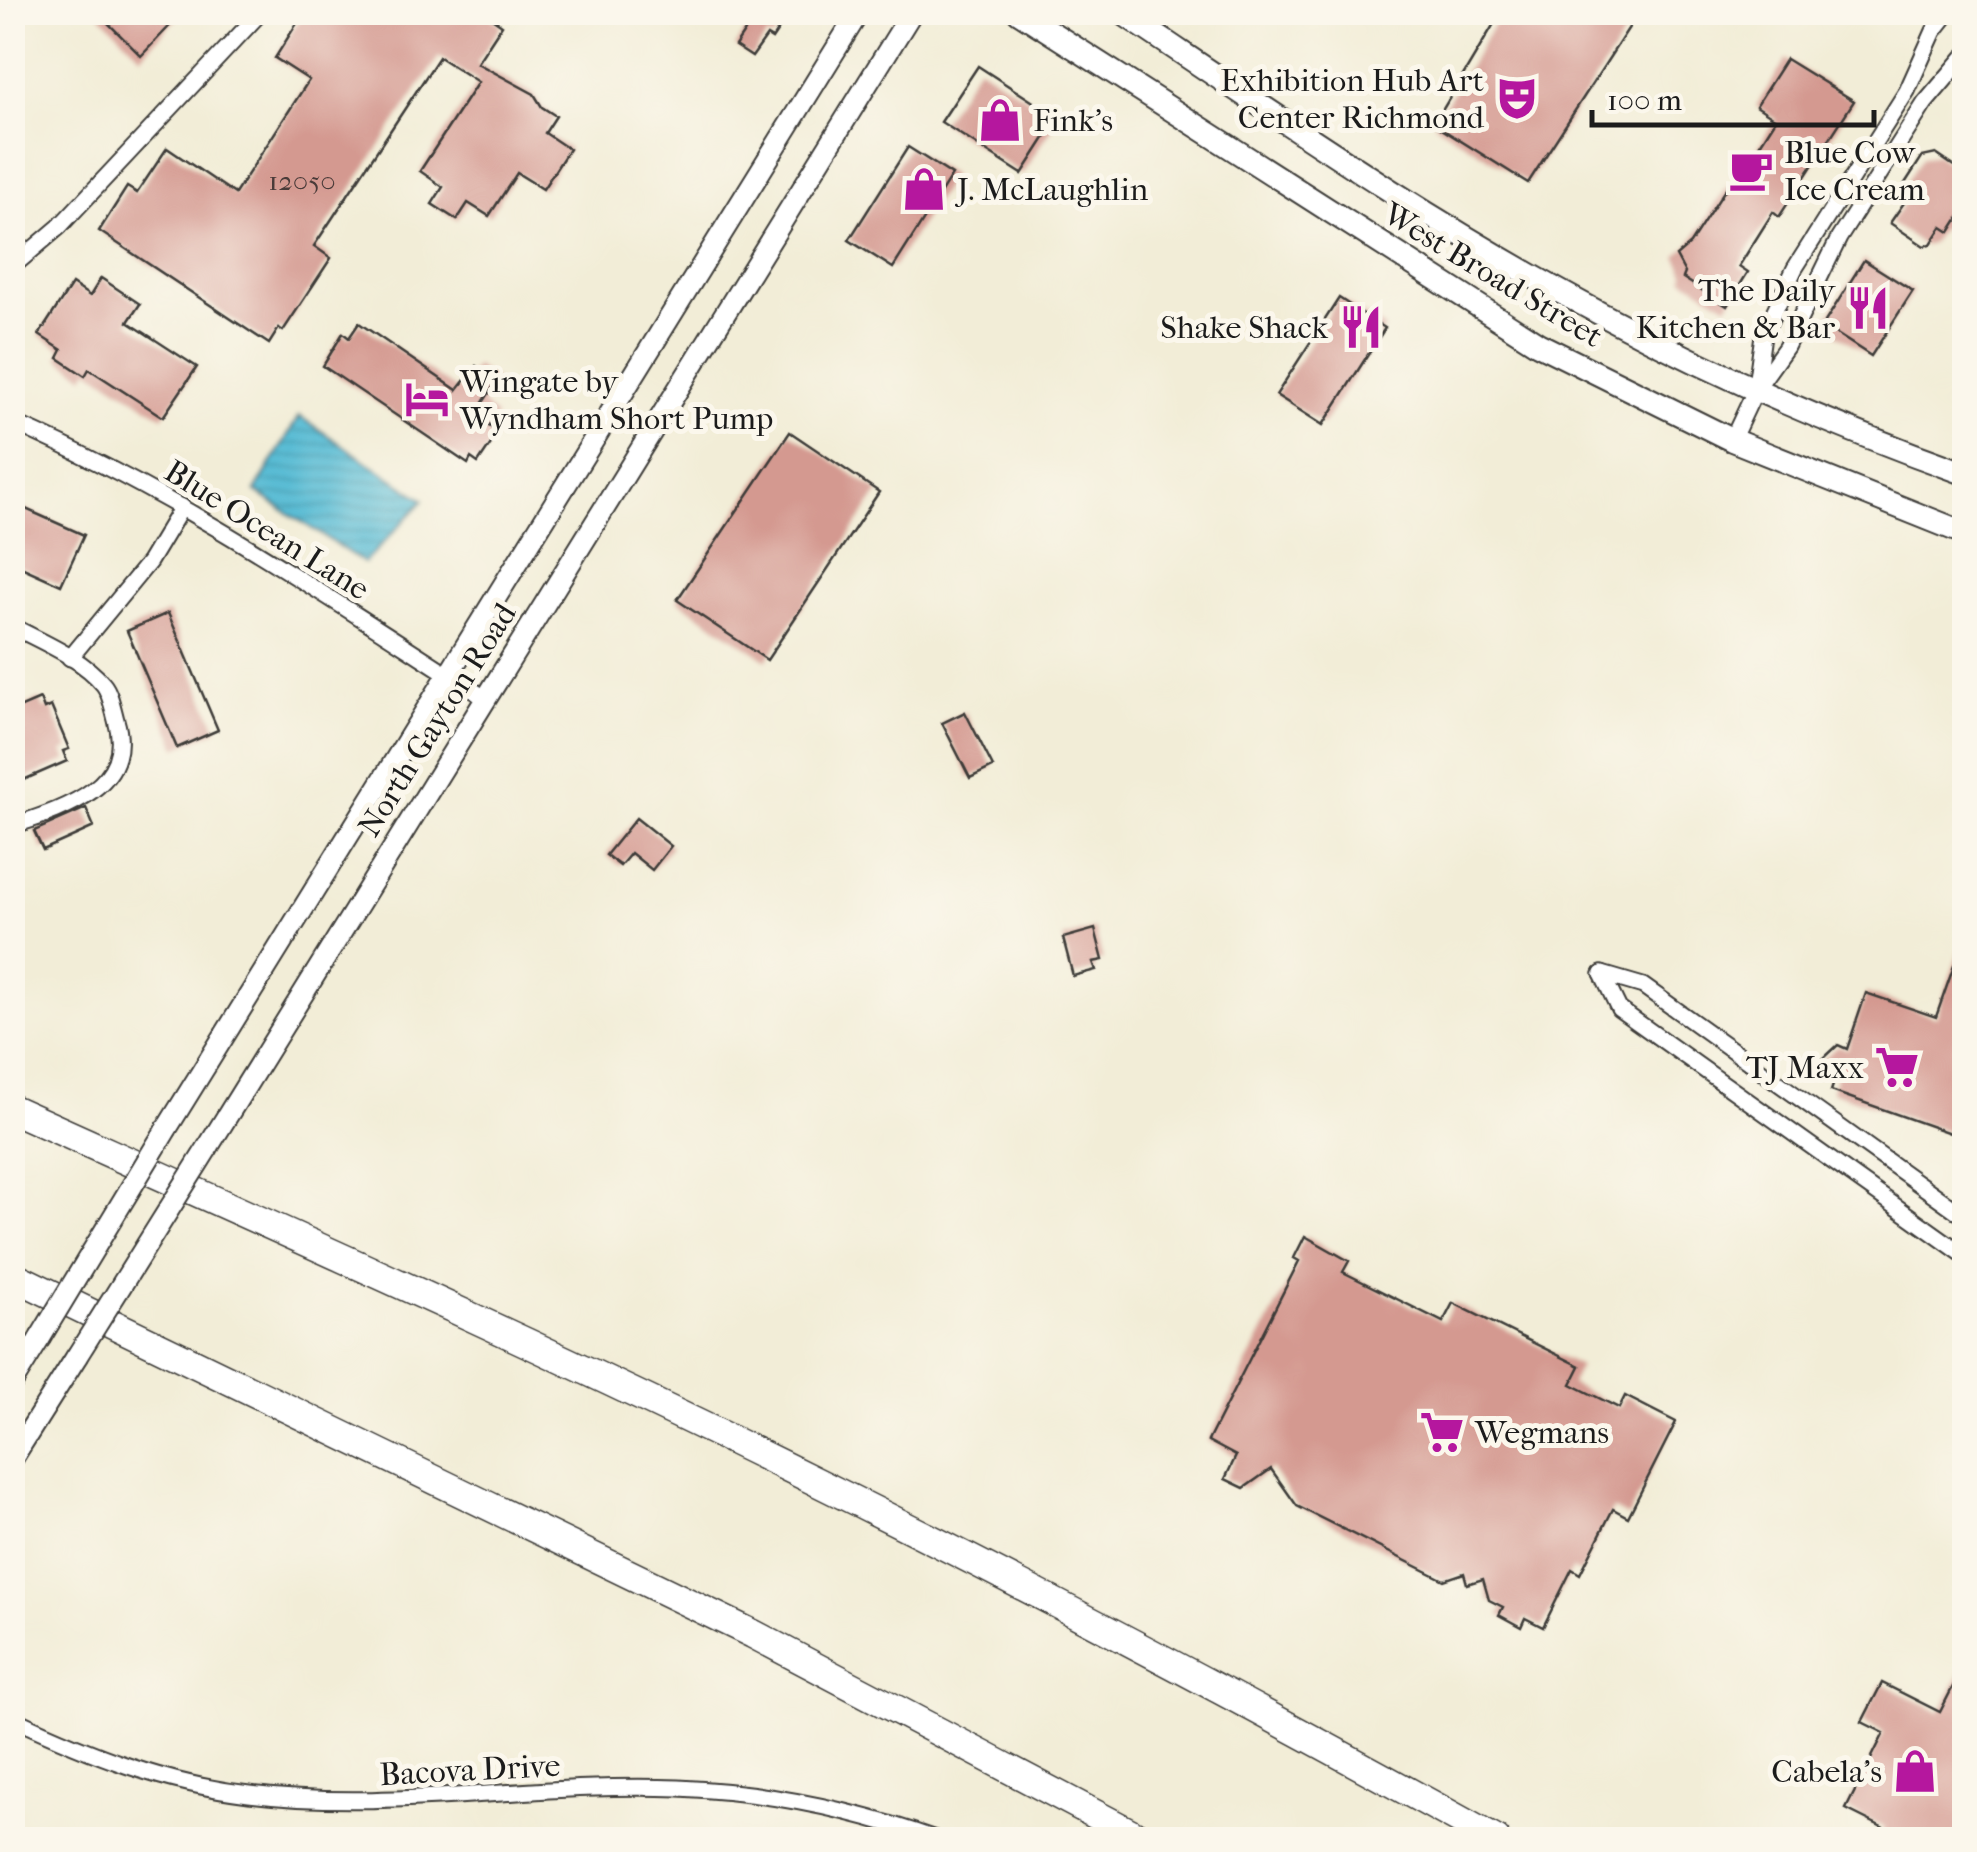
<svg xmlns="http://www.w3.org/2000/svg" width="1977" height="1852" font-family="'IM FELL French Canon',serif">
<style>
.water{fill:url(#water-rules);stroke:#396c78;stroke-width:2.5}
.building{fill:#d49990}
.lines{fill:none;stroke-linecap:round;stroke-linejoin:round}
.minor-casing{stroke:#3c3b38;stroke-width:19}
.secondary-casing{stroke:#3c3b38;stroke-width:24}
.primary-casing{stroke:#3c3b38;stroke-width:26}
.motorway-casing{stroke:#3c3b38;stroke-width:31}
.minor{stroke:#fff;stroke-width:15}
.secondary{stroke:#fff;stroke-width:20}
.primary{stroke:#fff;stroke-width:22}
.motorway{stroke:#fff;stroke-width:28}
.secondary-bridge-casing{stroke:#3c3b38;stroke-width:24;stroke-linecap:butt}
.secondary-bridge{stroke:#fff;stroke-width:20}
.labels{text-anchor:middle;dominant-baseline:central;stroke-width:10;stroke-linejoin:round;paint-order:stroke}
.number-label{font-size:28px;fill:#4a3b39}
.poi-label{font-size:32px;fill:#1c1c1c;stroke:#fbf7ec;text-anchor:end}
.street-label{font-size:32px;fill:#1c1c1c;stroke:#fbf7ec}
</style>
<defs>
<pattern id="water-rules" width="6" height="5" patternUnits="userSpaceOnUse" patternTransform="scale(2.5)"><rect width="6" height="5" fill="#56bbd4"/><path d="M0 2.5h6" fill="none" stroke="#4aa0b5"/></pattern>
</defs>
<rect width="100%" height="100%" fill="#fbf7ec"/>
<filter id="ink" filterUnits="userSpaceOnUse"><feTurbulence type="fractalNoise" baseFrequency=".01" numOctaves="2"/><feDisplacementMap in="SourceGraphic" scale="20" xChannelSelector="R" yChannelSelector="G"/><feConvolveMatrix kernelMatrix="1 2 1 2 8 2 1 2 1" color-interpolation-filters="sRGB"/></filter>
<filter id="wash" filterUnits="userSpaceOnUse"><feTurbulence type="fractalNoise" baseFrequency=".0048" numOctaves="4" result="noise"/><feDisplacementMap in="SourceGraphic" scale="40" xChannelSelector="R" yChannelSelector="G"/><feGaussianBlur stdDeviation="2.25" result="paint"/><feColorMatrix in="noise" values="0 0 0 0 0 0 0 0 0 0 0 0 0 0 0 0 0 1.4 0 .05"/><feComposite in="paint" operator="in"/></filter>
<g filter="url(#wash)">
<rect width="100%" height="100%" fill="#f2edd7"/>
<polygon class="water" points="299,416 424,500 364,563 255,491"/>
<g id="blocks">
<g class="building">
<polygon points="97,12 183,12 141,56"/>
<polygon points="304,12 340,12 350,19 355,12 483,12 502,25 477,63 534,94 542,107 556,116 545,133 569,149 543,189 517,173 489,216 468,203 457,220 432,204 443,187 420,171 478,82 439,57 314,246 331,258 283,331 279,328 269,344 99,231 127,187 137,193 167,148 235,194 309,80 275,58"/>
<polygon points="729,12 790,12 772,39 767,36 752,57 735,46 749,25"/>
<polygon points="1501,12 1639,12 1528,183 1434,124"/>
<polygon points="1786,59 1854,101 1779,217 1773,212 1739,266 1748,272 1727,306 1683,278 1685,273 1676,256 1690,244 1728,185 1732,188 1776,119 1756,106"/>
<polygon points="978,66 1058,118 1022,174 941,122"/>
<polygon points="908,147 952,175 893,268 849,240"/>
<polygon points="1936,154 1964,173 1964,210 1950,232 1942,227 1931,244 1924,246 1890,223 1908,197 1900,191 1922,157"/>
<polygon points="1864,260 1913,291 1871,356 1823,325"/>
<polygon points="101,278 140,304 128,322 197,367 163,417 89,369 85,376 58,358 62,350 39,335 72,284 90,296"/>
<polygon points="1339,298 1385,328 1323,425 1276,395"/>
<polygon points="359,323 457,390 476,366 497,381 482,404 496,416 489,426 499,432 478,463 471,458 468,464 323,366 343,333 349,338"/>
<polygon points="790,432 879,492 767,660 677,600"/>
<polygon points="19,506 84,535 61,585 12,563 12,520"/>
<polygon points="168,613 218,730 177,748 127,631"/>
<polygon points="40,699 44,709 51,706 69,749 63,751 67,761 12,785 12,711"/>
<polygon points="965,712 993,767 970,778 942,723"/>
<polygon points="86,808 94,827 43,850 34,831"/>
<polygon points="636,818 671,846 652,870 631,853 620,866 606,855"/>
<polygon points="1095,929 1103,960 1093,962 1096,970 1073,976 1063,938"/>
<polygon points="1962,943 1964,1138 1831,1091 1836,1076 1823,1059 1838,1045 1847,1049 1866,993 1936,1017"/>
<polygon points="1305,1236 1349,1261 1343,1272 1443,1322 1453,1303 1580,1366 1571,1384 1619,1408 1625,1396 1676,1422 1628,1517 1613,1509 1580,1574 1572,1569 1543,1627 1525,1618 1521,1627 1499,1615 1503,1607 1489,1600 1483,1579 1467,1584 1464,1573 1444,1580 1297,1506 1271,1469 1244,1488 1225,1479 1236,1456 1208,1441 1299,1261 1294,1258"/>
<polygon points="1964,1665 1964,1840 1879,1840 1884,1828 1846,1809 1884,1733 1862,1722 1882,1683 1940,1712"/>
</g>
</g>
</g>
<g filter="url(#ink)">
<use href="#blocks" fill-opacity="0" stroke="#3c3b38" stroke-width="2.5"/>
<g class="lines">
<g class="minor-casing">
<g id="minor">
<polyline points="12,267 59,227 261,12"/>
<polyline points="1756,385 1763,335 1795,268 1907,91 1934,31 1949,12"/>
<path d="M12,422C180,495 332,600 485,698"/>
<polyline points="1732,440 1756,389 1786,347 1839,238 1925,103 1964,57"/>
<path d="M12,626C42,642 82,658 103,684C110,692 113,709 116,720C136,787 63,809 12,826"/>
<polyline points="70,658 149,562 182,507"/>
<polyline points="1602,974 1619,1009 1964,1255"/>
<polyline points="1602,974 1643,986 1964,1216"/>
<path d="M12,1718C89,1754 164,1784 249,1794C393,1812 535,1782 679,1788C769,1792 853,1809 938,1840"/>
</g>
</g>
<g class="secondary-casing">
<g id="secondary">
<polyline points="167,1128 859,12"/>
<polyline points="208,1147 912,12"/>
<polyline points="12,1383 40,1338"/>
<polyline points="12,1459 77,1356"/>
</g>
</g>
<g class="primary-casing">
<g id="primary">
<polyline points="1019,12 1538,344 1732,440 1964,533"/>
<path d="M1121,12C1278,117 1436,227 1603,315C1719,377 1841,429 1964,473"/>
</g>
</g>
<g class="motorway-casing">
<g id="motorway">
<path d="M12,1109C283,1231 554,1351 819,1483C1048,1596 1272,1716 1496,1840"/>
<polyline points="12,1275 753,1634 1144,1840"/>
</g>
</g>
<use href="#minor" class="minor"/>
<use href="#secondary" class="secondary"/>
<use href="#primary" class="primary"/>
<use href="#motorway" class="motorway"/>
<g class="secondary-bridge-casing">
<g id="secondary-bridge">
<polyline points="40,1338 167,1128"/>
<polyline points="77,1356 208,1147"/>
</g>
</g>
<use href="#secondary-bridge" class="secondary-bridge"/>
</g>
</g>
<defs>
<g id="theatre-bare" transform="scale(3.45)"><path d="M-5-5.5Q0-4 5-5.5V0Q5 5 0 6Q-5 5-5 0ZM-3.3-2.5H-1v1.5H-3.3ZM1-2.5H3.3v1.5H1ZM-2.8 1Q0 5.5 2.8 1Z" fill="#b5179e" stroke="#fbf7ec" stroke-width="2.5" paint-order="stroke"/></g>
<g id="shop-bare" transform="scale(3.45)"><path d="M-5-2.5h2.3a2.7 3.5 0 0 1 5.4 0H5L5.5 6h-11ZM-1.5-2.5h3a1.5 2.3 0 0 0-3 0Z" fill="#b5179e" stroke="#fbf7ec" stroke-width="2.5" paint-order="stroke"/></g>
<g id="cafe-bare" transform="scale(3.45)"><path d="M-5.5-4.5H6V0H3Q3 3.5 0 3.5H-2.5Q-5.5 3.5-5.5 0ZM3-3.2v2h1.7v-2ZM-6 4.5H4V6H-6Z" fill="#b5179e" stroke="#fbf7ec" stroke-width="2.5" paint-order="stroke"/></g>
<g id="restaurant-bare" transform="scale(3.45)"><path d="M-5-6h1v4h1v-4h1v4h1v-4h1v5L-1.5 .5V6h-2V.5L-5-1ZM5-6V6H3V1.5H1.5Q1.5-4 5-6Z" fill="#b5179e" stroke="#fbf7ec" stroke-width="2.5" paint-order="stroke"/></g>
<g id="hotel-bare" transform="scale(3.45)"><path d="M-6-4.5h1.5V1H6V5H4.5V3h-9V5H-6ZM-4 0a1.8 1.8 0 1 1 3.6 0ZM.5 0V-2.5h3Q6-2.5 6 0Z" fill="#b5179e" stroke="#fbf7ec" stroke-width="2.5" paint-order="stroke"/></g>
<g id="supermarket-bare" transform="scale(3.45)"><path d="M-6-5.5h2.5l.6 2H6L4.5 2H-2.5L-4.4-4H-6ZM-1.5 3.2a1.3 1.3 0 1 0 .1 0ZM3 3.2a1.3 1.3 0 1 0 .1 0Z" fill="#b5179e" stroke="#fbf7ec" stroke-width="2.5" paint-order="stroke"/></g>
</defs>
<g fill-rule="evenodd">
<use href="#theatre-bare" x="1517" y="98"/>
<use href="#shop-bare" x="1000" y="120"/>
<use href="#cafe-bare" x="1751" y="170"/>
<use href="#shop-bare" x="924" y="189"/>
<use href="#restaurant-bare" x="1868" y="308"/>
<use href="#restaurant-bare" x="1361" y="327"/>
<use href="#hotel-bare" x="427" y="399"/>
<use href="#supermarket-bare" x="1897" y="1067"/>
<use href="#supermarket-bare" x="1442" y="1432"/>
<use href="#shop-bare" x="1915" y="1771"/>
</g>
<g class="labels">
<g class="number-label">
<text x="302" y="180">12050</text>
</g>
<g class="poi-label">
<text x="1484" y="80">Exhibition Hub Art<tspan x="1484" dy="37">Center Richmond</tspan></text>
<text x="1033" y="120" text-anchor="start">Fink's</text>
<text x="1784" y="152" text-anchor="start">Blue Cow<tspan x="1784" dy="37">Ice Cream</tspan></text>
<text x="957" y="189" text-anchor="start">J. McLaughlin</text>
<text x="1835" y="290">The Daily<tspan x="1835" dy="37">Kitchen &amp; Bar</tspan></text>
<text x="1328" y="327">Shake Shack</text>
<text x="460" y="381" text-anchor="start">Wingate by<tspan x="460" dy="37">Wyndham Short Pump</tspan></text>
<text x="1864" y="1067">TJ Maxx</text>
<text x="1475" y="1432" text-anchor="start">Wegmans</text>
<text x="1882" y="1771">Cabela's</text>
</g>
<g class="street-label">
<text transform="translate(1493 275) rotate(31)">West Broad Street</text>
<text transform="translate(267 530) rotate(32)">Blue Ocean Lane</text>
<text transform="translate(437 720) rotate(-58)">North Gayton Road</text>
<text transform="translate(470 1770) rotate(-3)">Bacova Drive</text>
</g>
</g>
<rect width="1977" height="1852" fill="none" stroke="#fbf7ec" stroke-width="50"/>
<path d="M1592 110v15h282v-15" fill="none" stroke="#1c1c1c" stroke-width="5"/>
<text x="1607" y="110" font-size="30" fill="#1c1c1c" stroke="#fbf7ec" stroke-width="8" paint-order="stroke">100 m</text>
</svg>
